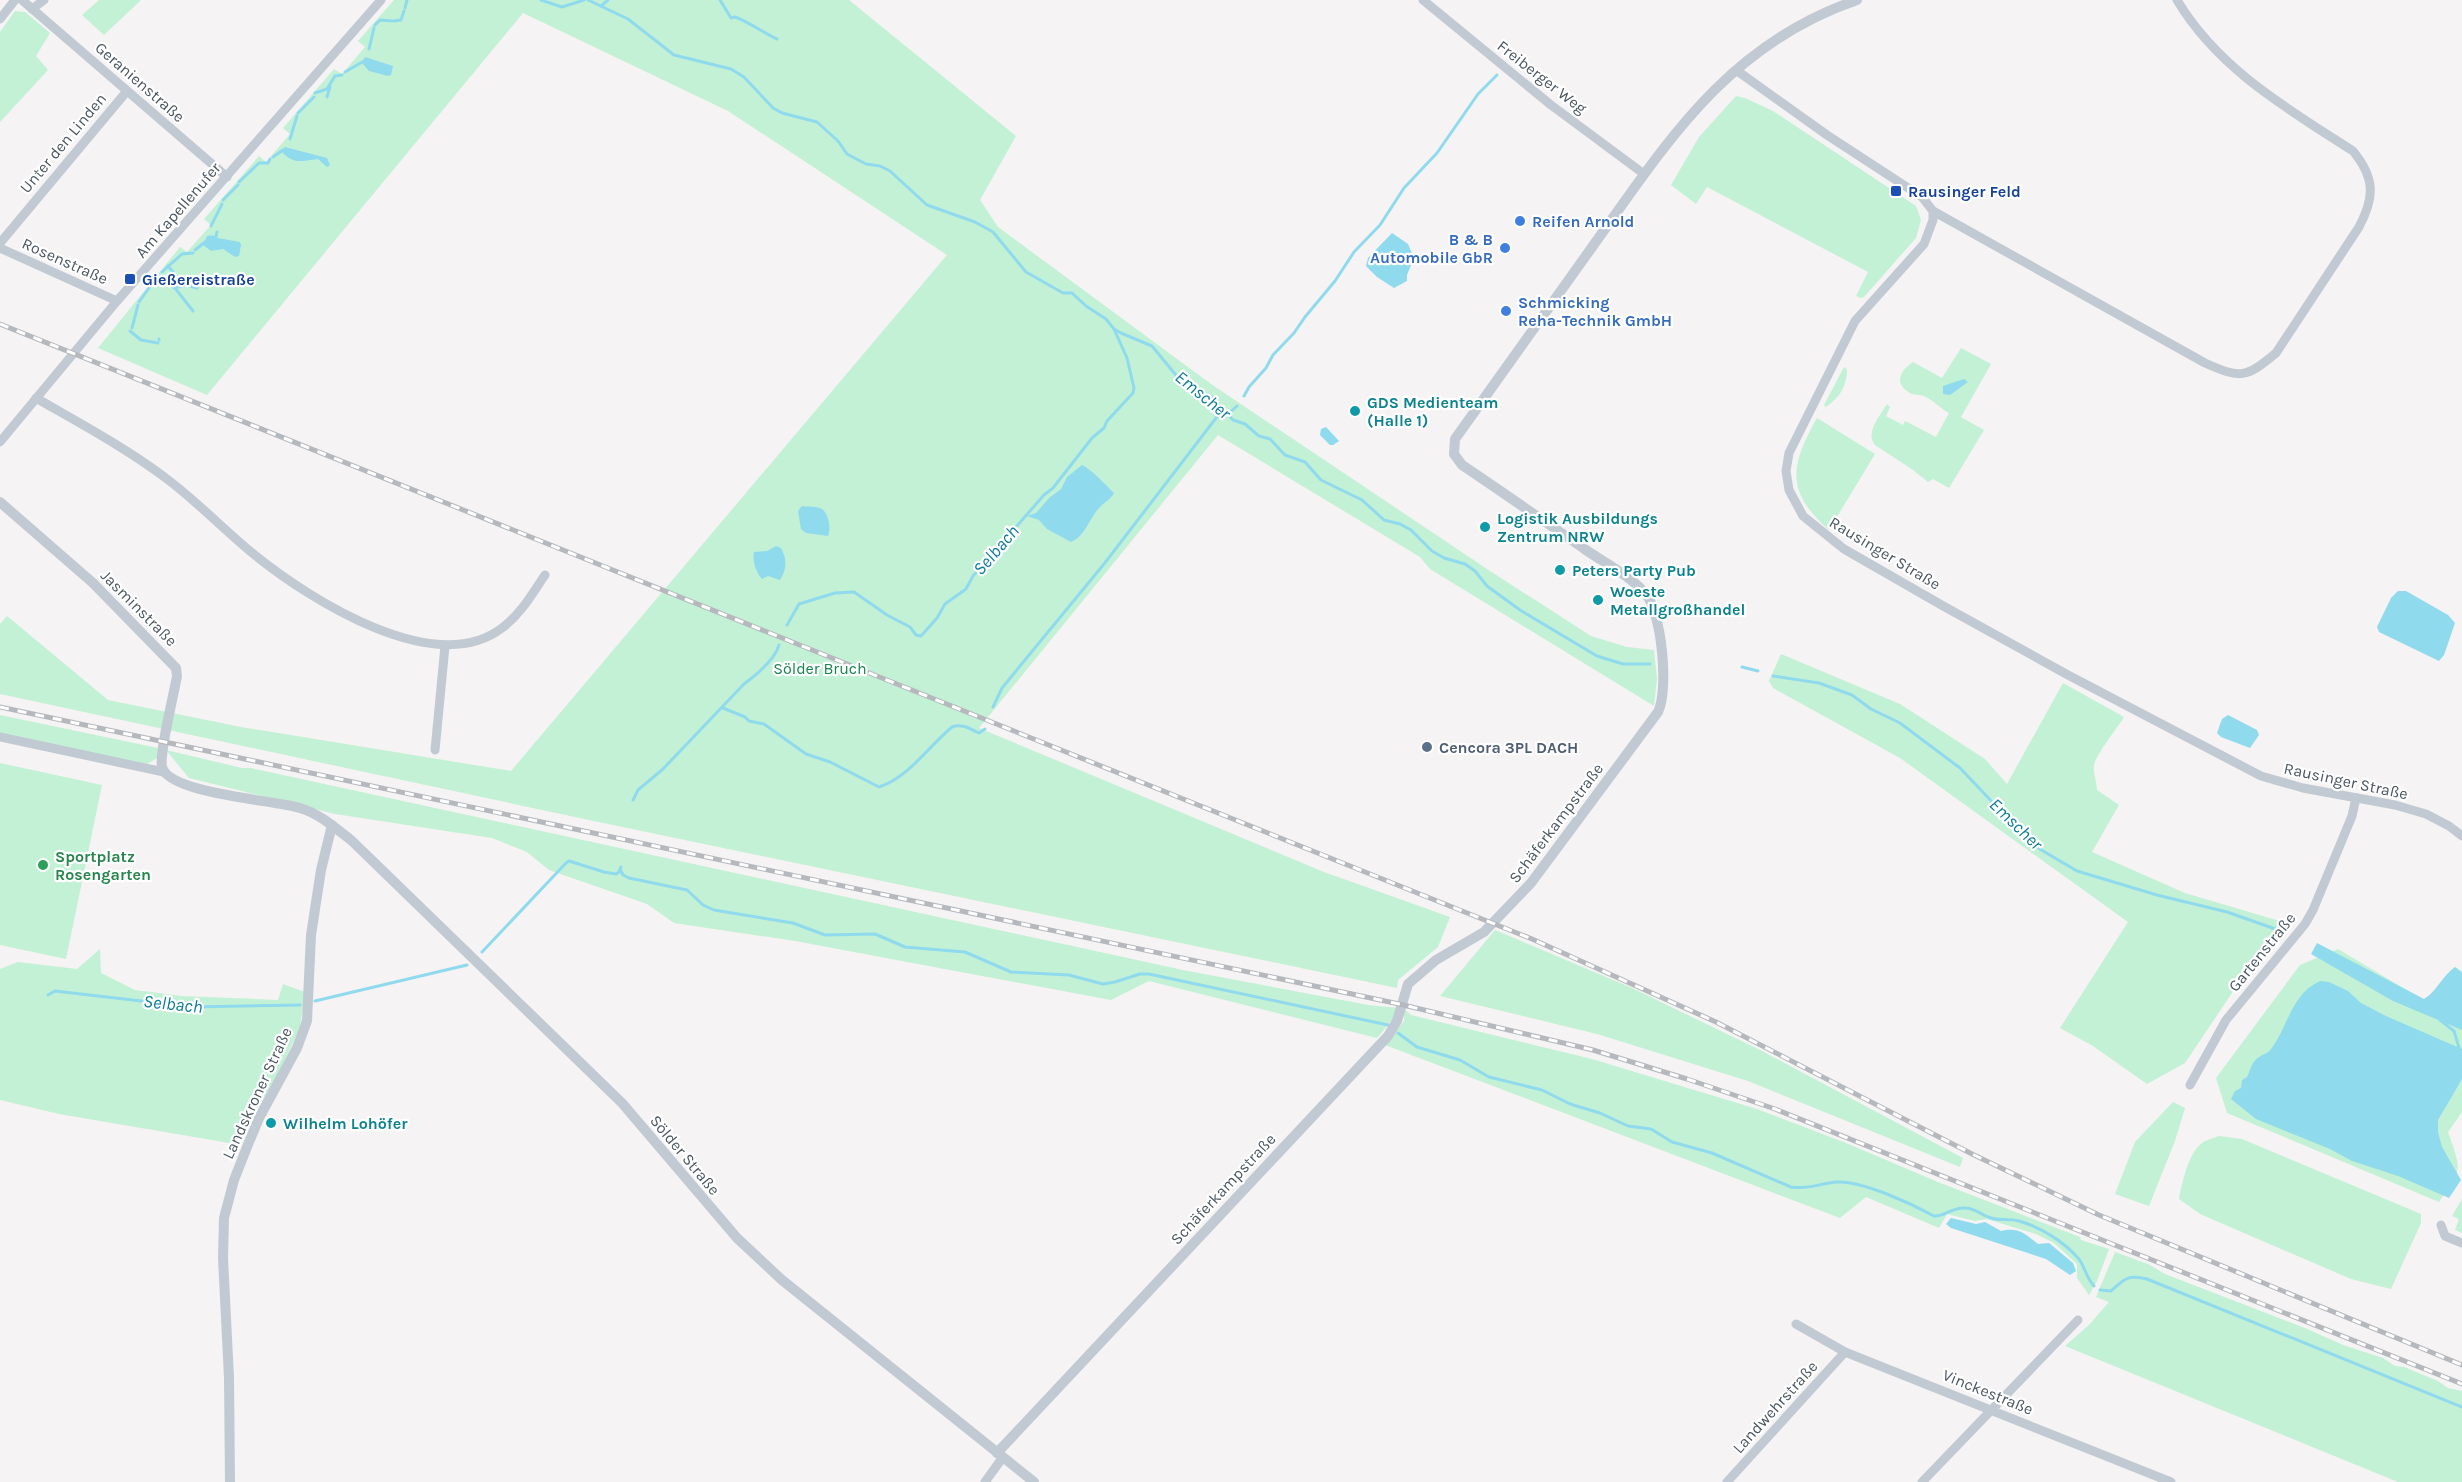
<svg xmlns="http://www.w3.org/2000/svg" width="2462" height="1482" font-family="Karla,sans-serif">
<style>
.green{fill:#c3f1d5}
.water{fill:#90daee}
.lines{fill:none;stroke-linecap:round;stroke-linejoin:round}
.stream{stroke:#90daee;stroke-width:3}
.minor{stroke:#c1cad2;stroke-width:9}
.tertiary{stroke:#c1cad2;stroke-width:10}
.rail-casing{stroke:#b5b8bd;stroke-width:5}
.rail{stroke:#fff;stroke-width:3;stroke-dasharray:9;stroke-linecap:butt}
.transit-dot{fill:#1a4fb4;stroke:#fff;stroke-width:2}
.shop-dot{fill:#3f7fe0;stroke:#fff;stroke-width:2}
.culture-dot{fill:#0f9aa8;stroke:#fff;stroke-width:2}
.service-dot{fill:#5c6f8a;stroke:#fff;stroke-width:2}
.leisure-dot{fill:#2e9e5b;stroke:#fff;stroke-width:2}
.labels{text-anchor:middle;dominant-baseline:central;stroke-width:4.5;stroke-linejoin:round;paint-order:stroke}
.street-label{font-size:16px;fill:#4a5661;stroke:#fff}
.transit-label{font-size:16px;font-weight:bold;fill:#164399;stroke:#fff;text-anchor:start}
.shop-label{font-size:16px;font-weight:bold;fill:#366cbe;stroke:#fff;text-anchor:start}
.culture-label{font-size:16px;font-weight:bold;fill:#0d838f;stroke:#fff;text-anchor:start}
.park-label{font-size:16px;fill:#17864f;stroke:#fff}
.service-label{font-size:16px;font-weight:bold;fill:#4e5e75;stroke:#fff;text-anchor:start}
.leisure-label{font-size:16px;font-weight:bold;fill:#27864d;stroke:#fff;text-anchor:start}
.water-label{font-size:18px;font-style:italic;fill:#0c7c9b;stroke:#fff}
</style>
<rect width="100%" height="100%" fill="#f5f3f3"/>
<g class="green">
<polygon points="99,0 141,0 104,35 82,15"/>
<polygon points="394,0 849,0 1016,136 980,200 998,227 1211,384 1487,569 1591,636 1627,647 1654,650 1657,679 1654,706 1430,569 1420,557 1218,435 979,728 1324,872 1450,917 1438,947 1398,980 1397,988 589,820 0,694 0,624 7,616 108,700 241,727 511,771 947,255 728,111 523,13 207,395 98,348 180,247 187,252 211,225 204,219 259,156 266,162 290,134 283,128 334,69 342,74 365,47 358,41"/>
<polygon points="15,11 25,12 50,33 36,56 48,70 0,122 0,32"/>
<polygon points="1736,96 1745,98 1773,111 1916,206 1921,220 1916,238 1864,297 1861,298 1856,296 1868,272 1707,187 1696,204 1671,185 1699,137"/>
<path d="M1961,348L1991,364L1961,417L1984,430L1949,488L1933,479L1928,482L1913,470L1875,445C1865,432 1880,416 1887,404L1890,407L1886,416L1903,425L1905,421L1936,437L1949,413C1940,408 1934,401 1926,397C1920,394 1917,396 1912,394C1894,385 1898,372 1913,362L1942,378Z"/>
<path d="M1844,367L1847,369C1847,386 1840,397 1826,407L1824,405Z"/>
<path d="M1817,418L1875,454L1829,530C1785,491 1790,466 1817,418Z"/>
<path d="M1781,654L1900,704L1985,759L2007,784L2063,683L2124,717C2118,727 2094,757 2094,766C2093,773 2097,782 2097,790L2119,805L2092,852L2185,893L2290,924L2240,981L2185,1063L2147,1084L2093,1046L2060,1028L2128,922L1900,758L1773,688L1769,681Z"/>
<polygon points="0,715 158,748 157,758 147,764 0,735"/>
<polygon points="166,750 242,768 251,768 1183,970 1368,1005 1398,1008 1393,1019 1377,1038 1149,981 1111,1000 795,941 674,923 647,904 549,870 527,852 492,838 335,814 189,778"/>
<polygon points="0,763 102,785 66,959 0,945"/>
<polygon points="1495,930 1632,988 1760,1050 1963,1158 1960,1167 1748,1081 1597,1034 1440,996"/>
<polygon points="100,949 101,973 135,990 182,996 278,1000 283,984 305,992 300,1028 272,1087 256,1108 241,1145 59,1114 0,1100 0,969 18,962 77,969"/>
<path d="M2338,949L2462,1023V1112L2448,1132C2462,1172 2462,1168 2439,1202L2227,1113L2216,1078L2300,965Z"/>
<polygon points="1404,1009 1411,1015 1592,1059 1757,1109 1846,1143 1938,1182 2080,1237 2081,1240 2109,1249 2097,1281 2089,1295 2077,1278 2077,1264 2054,1243 2036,1234 1987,1219 1975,1221 1947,1214 1939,1228 1866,1197 1840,1218 1385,1045 1404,1021"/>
<polygon points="2173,1102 2185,1108 2175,1141 2149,1206 2115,1194 2135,1142"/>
<path d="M2219,1136L2242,1139L2421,1214V1223L2391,1289L2351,1279L2200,1214L2179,1199C2182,1183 2189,1149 2205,1141C2209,1139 2215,1138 2219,1136Z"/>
<polygon points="2462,1199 2462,1233 2455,1230 2459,1219 2452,1216"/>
<polygon points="2115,1252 2148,1264 2165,1274 2305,1328 2343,1345 2383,1358 2395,1366 2404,1367 2438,1381 2448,1388 2462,1391 2462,1482 2398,1482 2065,1346 2089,1325 2109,1302 2096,1297"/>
</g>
<g class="water">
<polygon points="365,57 393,66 391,75 388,76 369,71 362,63"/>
<path d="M285,147L327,158L330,165L327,167L318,159C301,161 294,165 281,151Z"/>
<polygon points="1392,233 1408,244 1414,258 1407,275 1407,281 1394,288 1377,277 1366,266 1368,258"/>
<polygon points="207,236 240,242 241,245 239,256 235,257 223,249 211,251 203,245"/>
<polygon points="1964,379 1968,382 1950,395 1943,394 1943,386"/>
<polygon points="1326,427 1339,441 1333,445 1330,445 1320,435 1321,429"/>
<path d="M1082,465C1091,469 1106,485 1114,493C1111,499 1106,501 1101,506C1090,516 1086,536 1071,542L1047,529L1039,520L1027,516L1036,513L1049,498L1061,489L1067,477Z"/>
<path d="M802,506C808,507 817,506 822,509C829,514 831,529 828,536L806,533L801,529L798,511Z"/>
<path d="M776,546L781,548C787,558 787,570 780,580L768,576L762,579C756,572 752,561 754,552L767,551Z"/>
<polygon points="2398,591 2406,591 2448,615 2455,623 2444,655 2439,661 2379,632 2377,627 2391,598"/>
<polygon points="2228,715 2257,730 2259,735 2250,748 2221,737 2217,733 2222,719"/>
<path d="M2317,943L2424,999C2437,991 2442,976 2455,967L2462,972V1030L2393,1001L2311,954Z"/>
<path d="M2320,981L2329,982L2348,991L2361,1003L2386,1016L2462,1049V1079L2438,1120V1132L2442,1147L2461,1180L2449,1198L2398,1176L2352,1161L2330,1149L2256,1119L2231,1099L2235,1091L2241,1088L2242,1080L2247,1077C2250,1071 2252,1061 2259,1057C2263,1054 2267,1054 2271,1049C2288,1027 2291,994 2320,981Z"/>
<path d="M1951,1218L1976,1224L1985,1222L2001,1231C2019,1227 2025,1234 2038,1244L2049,1243L2073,1263L2076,1271L2070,1275L2046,1259L1951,1228L1946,1224Z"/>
</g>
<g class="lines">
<g class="stream">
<polyline points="541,0 562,7 584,0"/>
<polyline points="588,0 628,19 674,55 731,69 744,77 773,108 782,113 817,122 838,141 847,154 866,164 880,166 890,171 927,205 975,222 993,232 1026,272 1063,293 1072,293 1086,306 1106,319 1114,329 1121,333 1152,346 1180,380 1212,397 1233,420 1245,424 1259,436 1270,439 1285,455 1305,462 1321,480 1362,500 1384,520 1400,524 1411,530 1432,551 1444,558 1465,564 1475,571 1487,586 1520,610 1597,656 1623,664 1650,664"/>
<path d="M720,0L731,18L735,17C749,22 762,32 777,39"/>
<polyline points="601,6 608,0"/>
<polyline points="405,8 407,0"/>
<polyline points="394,21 401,20 404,11"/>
<polyline points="375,25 380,20 392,21"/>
<polyline points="369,49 374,28"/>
<polyline points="345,72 364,61"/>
<polyline points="315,93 327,89 335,76 342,75"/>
<polyline points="327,97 330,87"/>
<polyline points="298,113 314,97"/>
<polyline points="290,139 297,116"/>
<polyline points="273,157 283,150"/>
<polyline points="239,182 259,163 268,163 270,159"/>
<polyline points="223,200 238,185"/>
<polyline points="211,226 222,204"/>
<polyline points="209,237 216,237 217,232"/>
<polyline points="195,250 205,242"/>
<polyline points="168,266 173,272 172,276"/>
<polyline points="162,272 182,254 193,253"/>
<polyline points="171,280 171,283 193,311"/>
<polyline points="174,288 186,285 197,288"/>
<polyline points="139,302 154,281 160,277"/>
<polyline points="132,328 138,305"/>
<polyline points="130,331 141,340 158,343"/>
<polyline points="159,340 159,339"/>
<polyline points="1244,396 1249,387 1266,368 1273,355 1294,333 1305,317 1335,281 1354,252 1380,225 1404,188 1437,153 1478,94 1497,75"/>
<polyline points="1228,414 1237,406"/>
<polyline points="787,625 799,604 835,593 854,592 887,615 910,627 916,635 921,636 937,618 945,604 966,589 973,576 1044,495 1053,488 1092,438 1104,428 1107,421 1133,393 1134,388 1127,358 1114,329"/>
<polyline points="1742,667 1758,671"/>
<polyline points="1773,676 1819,683 1852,695 1871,709 1900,723 1960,768 2033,845 2077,871 2157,895 2227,912 2281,931"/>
<polyline points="993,707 1002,688 1104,564 1223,409"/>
<path d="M723,708L745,717L749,721L764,724L806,754L830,762L879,787C908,778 929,746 952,727C962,723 970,729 979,733L985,729"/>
<path d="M633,800L638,790L663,769L744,684C756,675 775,660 779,645"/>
<polyline points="620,869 623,875 629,878 687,890 703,905 714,910 793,923 825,935 875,934 905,947 965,952 1011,972 1069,975 1103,984 1115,982 1140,974 1149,974 1388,1025"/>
<polyline points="482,952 566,863 569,861 604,872 616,874 619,872 621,867"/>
<polyline points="48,995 55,991 193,1007 300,1005"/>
<polyline points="315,1001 467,965"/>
<polyline points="2440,1020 2454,1031 2460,1051"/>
<path d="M1398,1033L1417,1047L1460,1060L1489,1077L1542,1090L1570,1104L1600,1113L1628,1126L1651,1129L1672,1142L1712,1153L1791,1187C1808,1190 1821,1183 1837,1182C1861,1180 1912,1204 1934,1216C1944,1217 1952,1207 1965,1208C1975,1208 1981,1215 1991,1218C1999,1221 2009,1218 2019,1221C2040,1227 2063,1241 2078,1258C2085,1266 2085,1276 2094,1286"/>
<path d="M2100,1290L2111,1291C2124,1279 2128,1274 2147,1279L2462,1407"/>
</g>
<g class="minor">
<polyline points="22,0 227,177"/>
<polyline points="1423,0 1551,105 1644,174"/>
<polyline points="32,9 44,0"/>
<polyline points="0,19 15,0"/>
<polyline points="1736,70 1827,135 1922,197 1933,211 1933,220 1924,244 1855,321 1789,453 1786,471 1789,490 1803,516 1844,549 1945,607 2068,675 2261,776 2303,788 2395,805 2426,814 2449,826 2462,836"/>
<path d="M1933,211L2205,363C2241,379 2246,378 2276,353L2359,227C2375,197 2375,178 2353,151C2288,109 2218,69 2177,0"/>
<polyline points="0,243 127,91"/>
<polyline points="0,248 117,301"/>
<path d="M36,398C81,424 126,448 167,479C199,503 226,532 256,556C311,600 435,679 502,628C521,614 532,594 545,575"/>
<polyline points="0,442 117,301 381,0"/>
<polyline points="0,737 164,772"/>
<polyline points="435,750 445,646"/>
<polyline points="2190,1085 2226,1020 2305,924 2313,910 2352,816 2356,798"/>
<polyline points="2441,1225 2445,1236 2462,1243"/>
<polyline points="1796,1324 1845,1352 2171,1482"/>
<polyline points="985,1482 1003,1457"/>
<polyline points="1727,1482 1845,1352"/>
<polyline points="1922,1482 2078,1320"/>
</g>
<g class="tertiary">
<path d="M0,502L93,583L176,668L177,676C174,694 159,753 162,767C169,794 275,800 300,808C320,814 335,828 351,840L622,1103L737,1238L782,1280L1034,1482"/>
<path d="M997,1453L1388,1036L1397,1021L1408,984L1436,960L1484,932L1531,883L1658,712C1669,690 1662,612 1645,593C1630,576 1605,563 1586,550C1545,522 1504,493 1462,465L1454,454L1455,439C1500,376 1545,313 1590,250C1666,144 1726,45 1857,0"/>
<polyline points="230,1482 229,1378 223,1258 224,1218 234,1180 247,1147 259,1118 297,1048 307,1021 311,935 321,870 332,825"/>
</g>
<g class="rail-casing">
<g id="rail">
<polyline points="0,324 1532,939 1716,1022 1974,1155 2099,1215 2462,1365"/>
<polyline points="0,707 1399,1004 1593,1050 1687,1079 1775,1109 2462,1384"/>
</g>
</g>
<use href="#rail" class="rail"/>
</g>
<g class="transit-dot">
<rect x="1890" y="185" width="12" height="12" rx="3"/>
<rect x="124" y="273" width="12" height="12" rx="3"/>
</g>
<g class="shop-dot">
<circle cx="1520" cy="221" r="6"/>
<circle cx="1505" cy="248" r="6"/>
<circle cx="1506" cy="311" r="6"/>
</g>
<g class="culture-dot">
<circle cx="1355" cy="411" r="6"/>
<circle cx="1485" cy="527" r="6"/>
<circle cx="1560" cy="570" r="6"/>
<circle cx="1598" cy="600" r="6"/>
<circle cx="271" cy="1123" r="6"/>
</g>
<circle class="service-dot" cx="1427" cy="747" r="6"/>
<circle class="leisure-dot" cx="43" cy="865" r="6"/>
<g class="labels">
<g class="street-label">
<text transform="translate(1542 77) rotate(38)">Freiberger Weg</text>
<text transform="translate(140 82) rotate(41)">Geranienstraße</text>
<text transform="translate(63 143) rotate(-50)">Unter den Linden</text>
<text transform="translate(178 210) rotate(-49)">Am Kapellenufer</text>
<text transform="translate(65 261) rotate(24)">Rosenstraße</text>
<text transform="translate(1885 553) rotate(31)">Rausinger Straße</text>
<text transform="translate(139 608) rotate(45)">Jasminstraße</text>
<text transform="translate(2346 781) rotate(12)">Rausinger Straße</text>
<text transform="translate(1556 823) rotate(-53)">Schäferkampstraße</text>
<text transform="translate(2262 952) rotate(-51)">Gartenstraße</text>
<text transform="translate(257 1093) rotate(-65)">Landskroner Straße</text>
<text transform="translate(685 1155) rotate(50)">Sölder Straße</text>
<text transform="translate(1223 1189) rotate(-47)">Schäferkampstraße</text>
<text transform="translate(1988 1392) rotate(22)">Vinckestraße</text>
<text transform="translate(1775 1407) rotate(-48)">Landwehrstraße</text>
</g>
<g class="transit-label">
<text x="1908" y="191">Rausinger Feld</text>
<text x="142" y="279">Gießereistraße</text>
</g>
<g class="shop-label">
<text x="1532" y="221">Reifen Arnold</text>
<text x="1493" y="239" text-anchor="end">B &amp; B<tspan x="1493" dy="18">Automobile GbR</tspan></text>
<text x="1518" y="302">Schmicking<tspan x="1518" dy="18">Reha-Technik GmbH</tspan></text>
</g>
<g class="culture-label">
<text x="1367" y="402">GDS Medienteam<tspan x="1367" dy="18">(Halle 1)</tspan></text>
<text x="1497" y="518">Logistik Ausbildungs<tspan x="1497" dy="18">Zentrum NRW</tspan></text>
<text x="1572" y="570">Peters Party Pub</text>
<text x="1610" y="591">Woeste<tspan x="1610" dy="18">Metallgroßhandel</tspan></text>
<text x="283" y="1123">Wilhelm Lohöfer</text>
</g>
<g class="park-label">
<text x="820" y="668">Sölder Bruch</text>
</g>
<g class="service-label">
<text x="1439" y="747">Cencora 3PL DACH</text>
</g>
<g class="leisure-label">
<text x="55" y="856">Sportplatz<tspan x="55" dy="18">Rosengarten</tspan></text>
</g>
<g class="water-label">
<text transform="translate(1203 395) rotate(39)">Emscher</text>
<text transform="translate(996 550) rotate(-49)">Selbach</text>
<text transform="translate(2016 824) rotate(44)">Emscher</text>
<text transform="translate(173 1004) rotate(6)">Selbach</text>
</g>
</g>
</svg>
